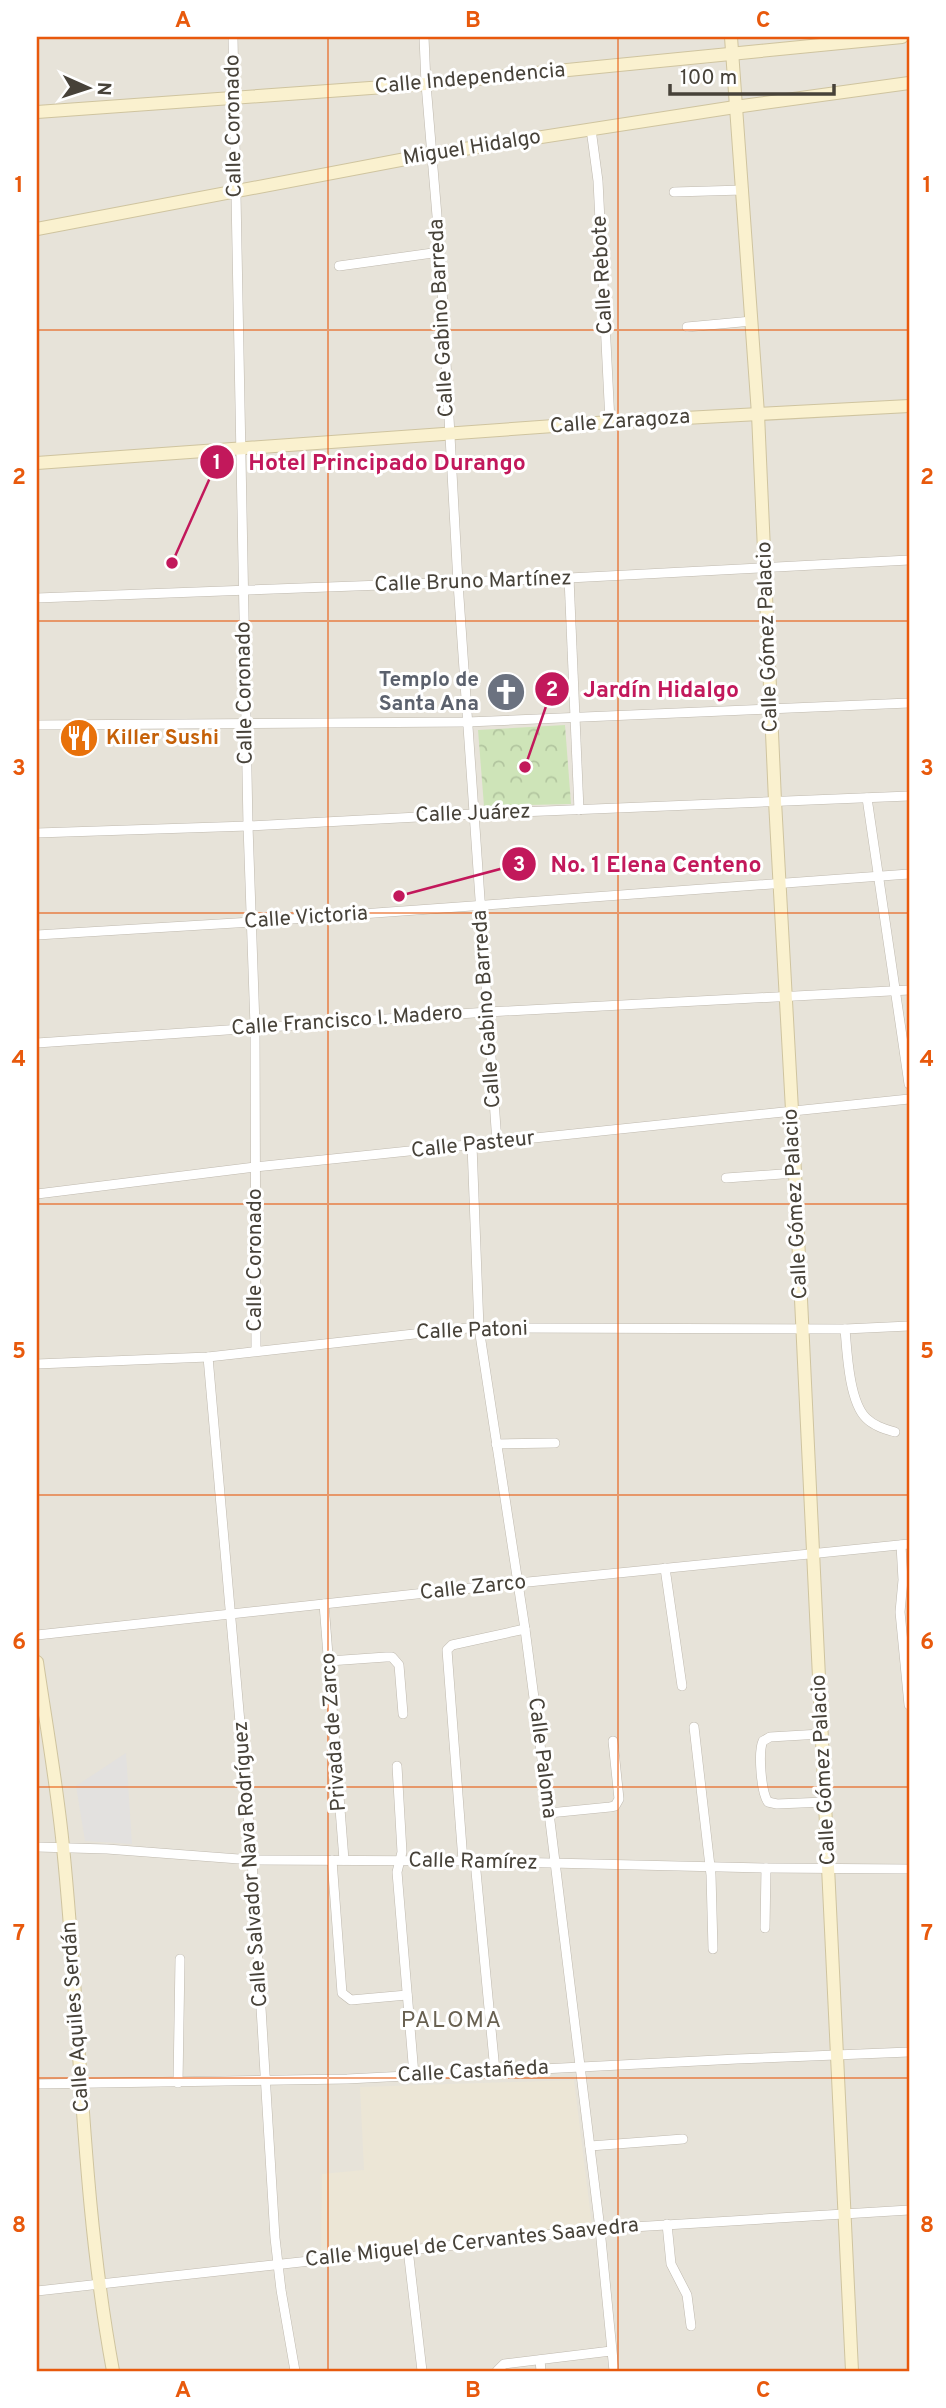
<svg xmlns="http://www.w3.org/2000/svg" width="946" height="2408" font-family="Overpass,sans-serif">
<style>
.residential{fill:#e7e3d9}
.education{fill:#ece6d6}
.park{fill:url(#park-crowns)}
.parking{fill:#e3e1df}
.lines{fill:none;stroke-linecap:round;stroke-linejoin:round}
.street-casing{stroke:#bfb9ae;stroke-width:10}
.secondary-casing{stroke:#cfc49f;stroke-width:14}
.street{stroke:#fff;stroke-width:9}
.secondary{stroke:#faf1cf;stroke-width:12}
.grid{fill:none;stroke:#e8590c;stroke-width:2;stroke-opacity:0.55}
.labels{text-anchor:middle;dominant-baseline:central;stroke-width:6;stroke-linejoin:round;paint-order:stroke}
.street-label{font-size:21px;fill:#474239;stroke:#fff}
.worship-label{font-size:21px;font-weight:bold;fill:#5b616d;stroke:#fff;text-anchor:end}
.food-label{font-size:21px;font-weight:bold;fill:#c56008;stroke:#fff;text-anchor:start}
.neighbourhood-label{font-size:23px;letter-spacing:2px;fill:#696151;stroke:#fff}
.leader{fill:none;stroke:#c2185b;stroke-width:2.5}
.callout-dot{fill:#c2185b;stroke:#fff;stroke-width:2.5}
.mark-label{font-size:21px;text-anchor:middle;font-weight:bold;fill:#fff}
.callout-label{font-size:23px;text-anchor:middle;font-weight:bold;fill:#c2185b;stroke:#fff;stroke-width:6;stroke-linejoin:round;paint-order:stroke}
.neatline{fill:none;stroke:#e8590c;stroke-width:2.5}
.grid-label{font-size:23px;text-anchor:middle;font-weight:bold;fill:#e8590c}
</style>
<defs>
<pattern id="park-crowns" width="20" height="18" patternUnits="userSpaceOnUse" patternTransform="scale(1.75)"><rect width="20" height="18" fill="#cee4b8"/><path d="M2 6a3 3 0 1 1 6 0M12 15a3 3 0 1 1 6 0" fill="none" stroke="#b2c59f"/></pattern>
</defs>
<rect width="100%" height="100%" fill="#f4f1eb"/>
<rect class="residential" x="37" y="37" width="872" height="2334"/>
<polygon class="education" points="574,2080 592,2226 321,2251 322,2174 364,2170 360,2087"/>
<polygon class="park" points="565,725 571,804 484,806 478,730"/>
<polygon class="parking" points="126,1753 132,1844 85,1841 76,1786"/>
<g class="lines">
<g class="street-casing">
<g id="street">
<polyline points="233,37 248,826 255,1026 256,1350"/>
<polyline points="424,37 426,84 440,252 458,583 497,1143"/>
<polyline points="591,129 598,181 610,422"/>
<polyline points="674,192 743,190"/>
<polyline points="339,266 440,252"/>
<polyline points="687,327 752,321"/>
<polyline points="569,578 579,810"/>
<polyline points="37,598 569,578 909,560"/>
<polyline points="37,725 467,722 909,703"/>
<polyline points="867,798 909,1084"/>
<polyline points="37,833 248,826 474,814 909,796"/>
<polyline points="37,935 252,922 909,874"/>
<polyline points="37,1043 488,1012 909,990"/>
<polyline points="472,1145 479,1328 525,1629 549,1813 600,2229 614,2371"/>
<polyline points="726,1178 795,1173"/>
<polyline points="37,1194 255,1167 909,1099"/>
<path d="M845,1329C847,1352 849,1401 866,1418C874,1426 885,1429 895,1432"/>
<polyline points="208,1357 252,1860 275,2238 281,2290 295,2371"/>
<polyline points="37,1364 208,1357 468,1328 845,1329 909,1326"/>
<polyline points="496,1444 555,1443"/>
<polyline points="901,1545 903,1580 900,1612 909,1705"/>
<polyline points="665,1568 682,1686"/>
<polyline points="324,1604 344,1860"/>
<polyline points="37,1635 518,1583 909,1544"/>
<polyline points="329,1661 386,1657 392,1657 399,1665 403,1714"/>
<polyline points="694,1727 711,1875 713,1949"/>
<path d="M821,1734L770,1737L763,1741C758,1752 761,1792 768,1802L777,1804L825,1802"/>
<polyline points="397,1766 402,1852 397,1872 414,2075"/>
<polyline points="549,1813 610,1807 615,1806 619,1799 613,1741"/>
<polyline points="37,1847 107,1849 252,1860 463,1861 766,1868 909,1869"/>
<polyline points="332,1860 342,1993 351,2000 407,1995"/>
<polyline points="463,1861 447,1650 452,1645 525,1629"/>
<polyline points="475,1861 495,2071"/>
<polyline points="765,1928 766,1868"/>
<polyline points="178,2083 180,1959"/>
<polyline points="37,2084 347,2079 737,2059 909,2052"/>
<polyline points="590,2146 683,2139"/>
<polyline points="667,2224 671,2264 687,2295 691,2326"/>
<polyline points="408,2249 422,2371"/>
<polyline points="37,2291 600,2229 909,2210"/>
<polyline points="540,2360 541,2371"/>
<polyline points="497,2371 504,2364 611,2351"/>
</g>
</g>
<g class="secondary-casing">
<g id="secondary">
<polyline points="731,37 758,414 775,801 792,1110 852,2371"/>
<polyline points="37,112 426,84 902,37"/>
<polyline points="37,229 432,154 735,107 909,83"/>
<polyline points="37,463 610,422 909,406"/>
<path d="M37,1662C46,1724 57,1785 63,1847C81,2022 81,2198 113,2371"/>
</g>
</g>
<use href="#street" class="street"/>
<use href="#secondary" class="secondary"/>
</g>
<path class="grid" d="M328,37V2371M618,37V2371M37,330H909M37,621H909M37,913H909M37,1204H909M37,1495H909M37,1787H909M37,2078H909"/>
<defs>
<g id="church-disc" transform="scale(2.0125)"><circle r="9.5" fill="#6b7280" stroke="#fff"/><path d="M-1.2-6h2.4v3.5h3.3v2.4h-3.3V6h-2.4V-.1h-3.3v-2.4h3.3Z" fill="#fff"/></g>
<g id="restaurant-disc" transform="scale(2.0125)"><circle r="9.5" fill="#e8710a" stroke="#fff"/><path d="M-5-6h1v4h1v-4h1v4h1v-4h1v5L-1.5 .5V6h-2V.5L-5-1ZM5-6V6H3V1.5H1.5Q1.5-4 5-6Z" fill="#fff"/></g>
</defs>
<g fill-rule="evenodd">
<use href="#church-disc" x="506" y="692"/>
<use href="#restaurant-disc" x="79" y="738"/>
</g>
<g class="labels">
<g class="street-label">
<text transform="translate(470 79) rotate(-5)">Calle Independencia</text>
<text transform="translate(234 126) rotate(-91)">Calle Coronado</text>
<text transform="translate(472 148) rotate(-9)">Miguel Hidalgo</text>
<text transform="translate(603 275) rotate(-93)">Calle Rebote</text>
<text transform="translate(442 318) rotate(-93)">Calle Gabino Barreda</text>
<text transform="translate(620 422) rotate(-4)">Calle Zaragoza</text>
<text transform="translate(473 582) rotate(-2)">Calle Bruno Martínez</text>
<text transform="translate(768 637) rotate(-92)">Calle Gómez Palacio</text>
<text transform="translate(245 693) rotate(-91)">Calle Coronado</text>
<text transform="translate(473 814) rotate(-2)">Calle Juárez</text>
<text transform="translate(306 918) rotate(-4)">Calle Victoria</text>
<text transform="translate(487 1009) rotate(-94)">Calle Gabino Barreda</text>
<text transform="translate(347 1021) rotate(-4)">Calle Francisco I. Madero</text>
<text transform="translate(473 1145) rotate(-6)">Calle Pasteur</text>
<text transform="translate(796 1204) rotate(-93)">Calle Gómez Palacio</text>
<text transform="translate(255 1260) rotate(-90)">Calle Coronado</text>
<text transform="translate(472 1331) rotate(-2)">Calle Patoni</text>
<text transform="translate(473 1588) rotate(-6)">Calle Zarco</text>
<text transform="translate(334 1732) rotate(-94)">Privada de Zarco</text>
<text transform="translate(542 1758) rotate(83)">Calle Paloma</text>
<text transform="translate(824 1770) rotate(-93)">Calle Gómez Palacio</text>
<text transform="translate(473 1862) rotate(1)">Calle Ramírez</text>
<text transform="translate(251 1864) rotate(-94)">Calle Salvador Nava Rodríguez</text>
<text transform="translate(76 2017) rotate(-94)">Calle Aquiles Serdán</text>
<text transform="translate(473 2072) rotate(-3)">Calle Castañeda</text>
<text transform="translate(472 2243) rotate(-6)">Calle Miguel de Cervantes Saavedra</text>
</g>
<g class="worship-label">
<text x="479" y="680">Templo de<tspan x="479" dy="24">Santa Ana</tspan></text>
</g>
<g class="food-label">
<text x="106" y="738">Killer Sushi</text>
</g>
<g class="neighbourhood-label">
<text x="452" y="2021">PALOMA</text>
</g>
</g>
<path class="leader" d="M172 563L217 462M525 767L552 689M399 896L519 864"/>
<g class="callout-dot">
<circle cx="172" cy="563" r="7"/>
<circle cx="525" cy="767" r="7"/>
<circle cx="399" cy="896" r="7"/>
<circle cx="217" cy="462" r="18"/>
<circle cx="552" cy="689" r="18"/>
<circle cx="519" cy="864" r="18"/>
</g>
<g class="mark-label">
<text x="217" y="469">1</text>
<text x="552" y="696">2</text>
<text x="519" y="871">3</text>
</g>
<g class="callout-label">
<text x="387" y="470">Hotel Principado Durango</text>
<text x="661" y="697">Jardín Hidalgo</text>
<text x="656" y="872">No. 1 Elena Centeno</text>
</g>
<rect width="946" height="2408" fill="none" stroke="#ffffff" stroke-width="77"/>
<g transform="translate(88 88) rotate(93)" stroke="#ffffff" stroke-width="5" paint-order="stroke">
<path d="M0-5L12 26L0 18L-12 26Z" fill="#474239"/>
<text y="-10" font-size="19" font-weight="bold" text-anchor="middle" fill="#474239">N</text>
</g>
<path d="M670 84v10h164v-10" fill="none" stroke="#474239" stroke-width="3.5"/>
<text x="680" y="84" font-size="21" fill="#474239" stroke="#ffffff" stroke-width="5" paint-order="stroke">100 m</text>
<rect x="38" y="38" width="870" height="2332" class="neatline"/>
<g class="grid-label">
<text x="183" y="27">A</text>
<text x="473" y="27">B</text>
<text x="763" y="27">C</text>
<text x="19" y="192">1</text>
<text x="927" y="192">1</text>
<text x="19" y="484">2</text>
<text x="927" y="484">2</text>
<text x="19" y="775">3</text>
<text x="927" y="775">3</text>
<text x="19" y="1066">4</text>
<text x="927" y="1066">4</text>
<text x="19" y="1358">5</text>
<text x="927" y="1358">5</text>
<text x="19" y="1649">6</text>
<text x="927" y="1649">6</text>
<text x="19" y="1940">7</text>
<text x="927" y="1940">7</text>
<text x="19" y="2232">8</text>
<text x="927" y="2232">8</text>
<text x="183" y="2397">A</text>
<text x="473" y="2397">B</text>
<text x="763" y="2397">C</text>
</g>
</svg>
